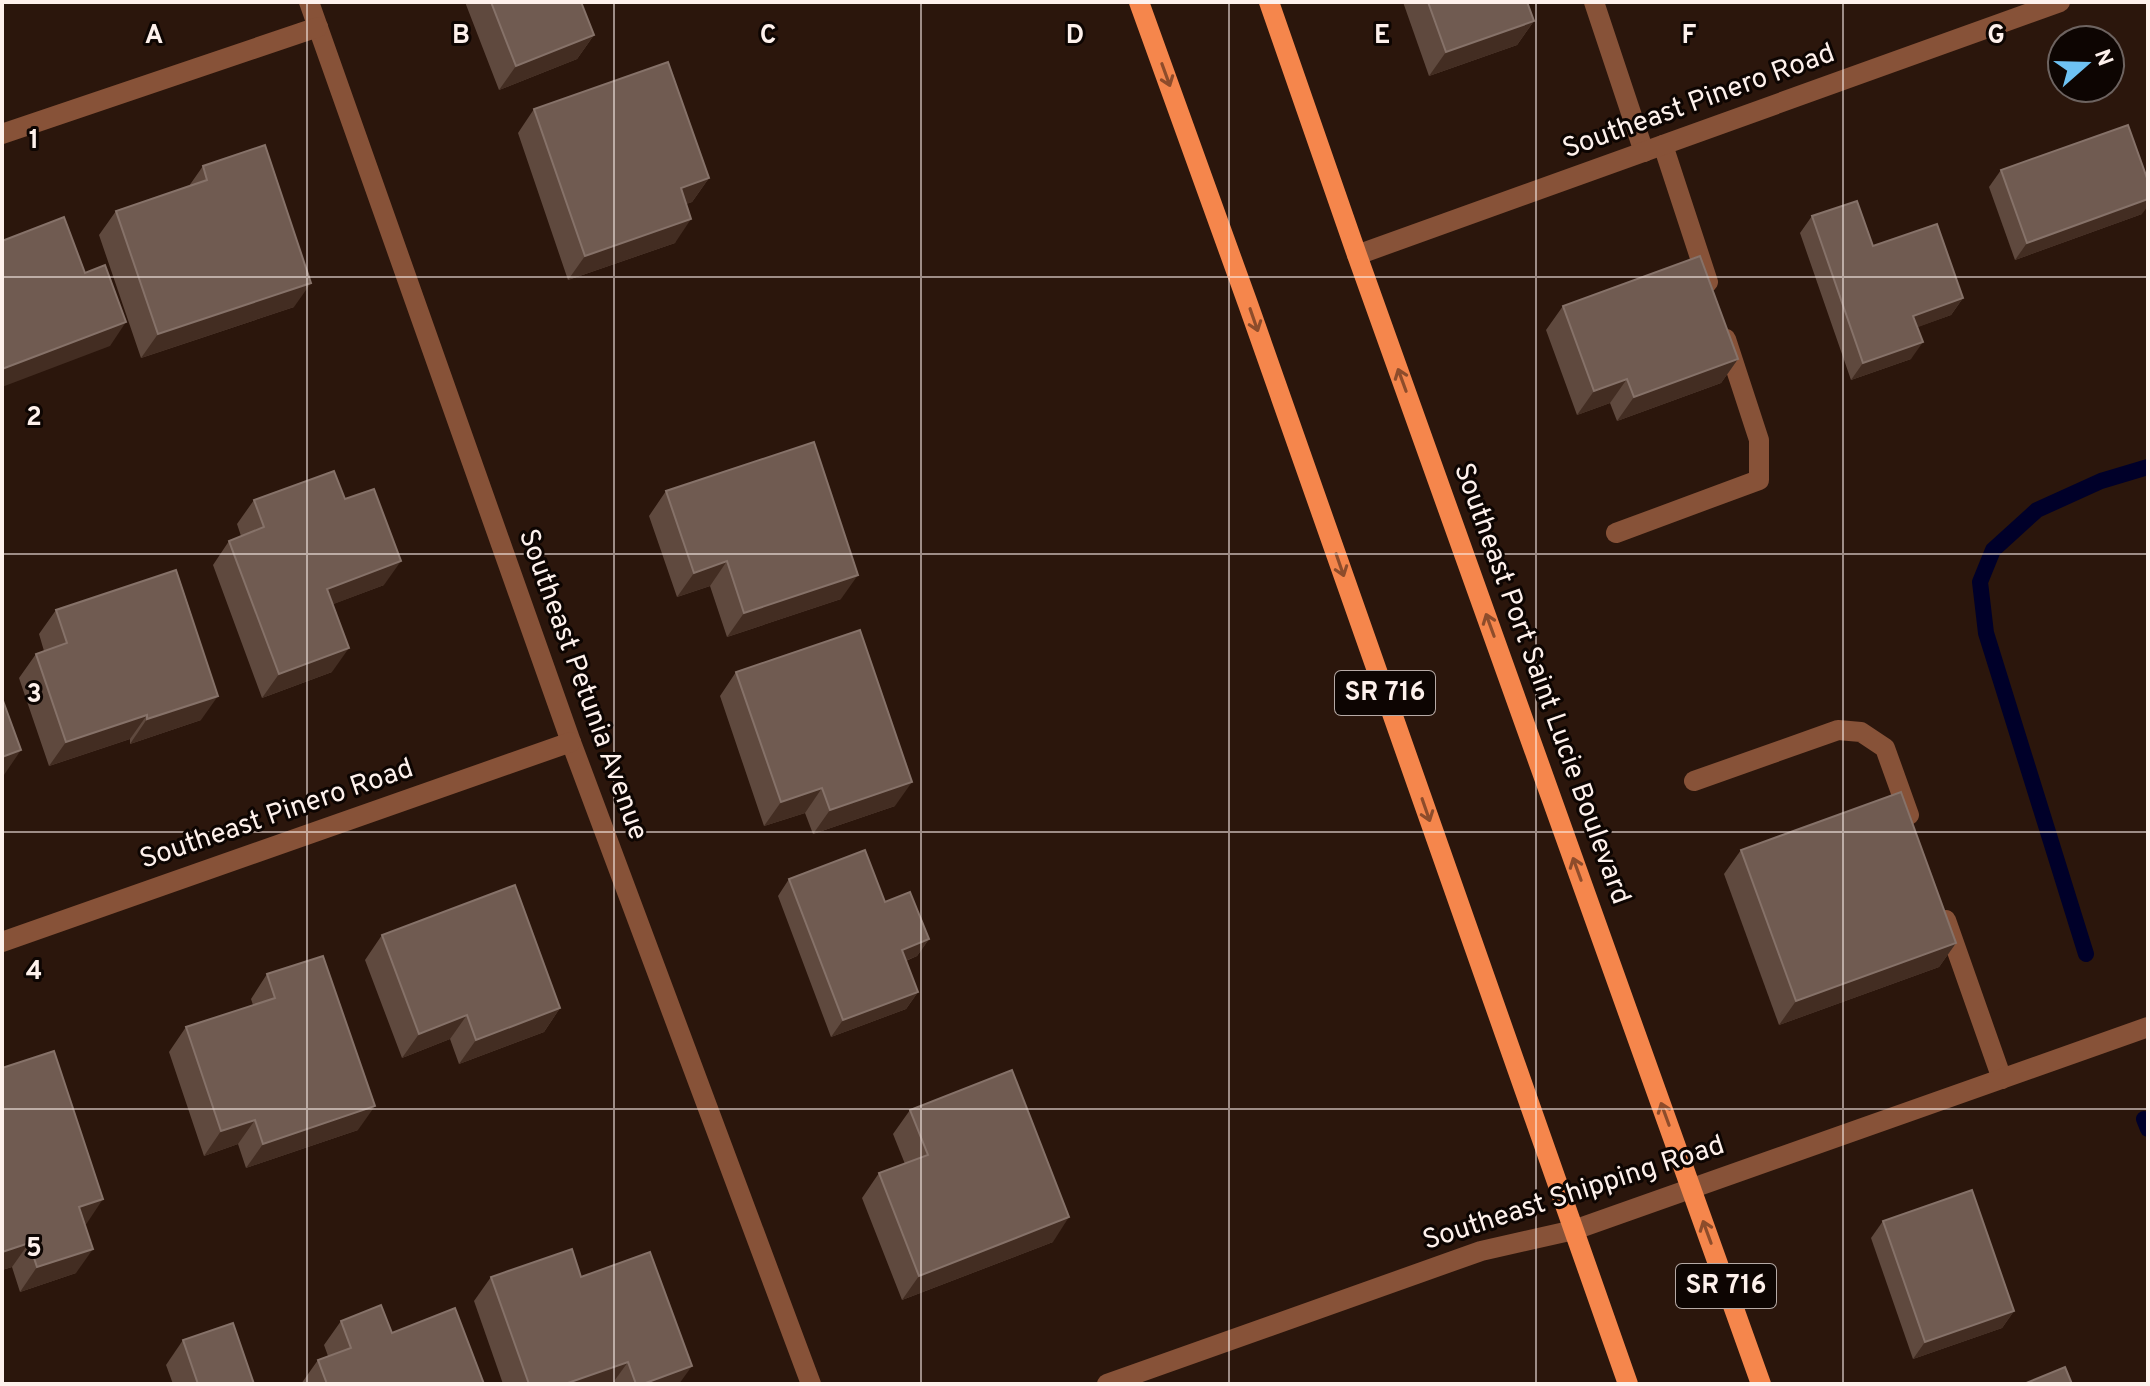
<svg xmlns="http://www.w3.org/2000/svg" width="2150" height="1386" font-family="Overpass,sans-serif">
<style>
.lines{fill:none;stroke-linecap:round;stroke-linejoin:round}
.stream{stroke:#000029;stroke-width:16}
.minor{stroke:#875238;stroke-width:20}
.major{stroke:#f5864c;stroke-width:20}
.wall{fill:#5f493e}
.shaded-wall{fill:#432d22}
.building{fill:#705b51;stroke:#867269;stroke-width:2}
.oneway{stroke:#8d4c2b}
.grid{fill:none;stroke:#fef1ec;stroke-width:2;stroke-opacity:0.55}
.labels{text-anchor:middle;dominant-baseline:central;stroke-width:6;stroke-linejoin:round;paint-order:stroke}
.shield{fill:#0d0502;stroke:#b6aaa6;stroke-width:2}
.shield-label{font-size:26px;font-weight:bold;fill:#fef1ec}
.street-label{font-size:28px;fill:#fef1ec;stroke:#0d0502}
.grid-label{font-size:26px;text-anchor:middle;font-weight:bold;fill:#fef1ec;stroke:#0d0502;stroke-width:6;stroke-linejoin:round;paint-order:stroke}
</style>
<rect width="100%" height="100%" fill="#2b160c"/>
<g class="lines">
<g class="stream">
<polyline points="2086,954 1986,633 1980,582 1993,550 2037,510 2101,481 2148,467"/>
<polyline points="2144,1119 2148,1129"/>
</g>
<g class="minor">
<polyline points="309,2 571,742 811,1384"/>
<polyline points="1594,2 1644,152"/>
<polyline points="2,134 318,27"/>
<polyline points="1663,145 1708,282"/>
<polyline points="1357,255 2060,2"/>
<polyline points="1616,533 1759,480 1759,440 1726,339"/>
<polyline points="1694,781 1838,730 1861,732 1885,748 1909,815"/>
<polyline points="1946,920 2002,1079"/>
<polyline points="2,942 571,742"/>
<polyline points="1107,1384 1481,1251 1574,1230 2148,1027"/>
</g>
<g class="major">
<polyline points="1139,2 1248,304 1628,1384"/>
<polyline points="1269,2 1357,255 1761,1384"/>
</g>
</g>
<g class="wall">
<polygon points="465,2 585,2 582,4 594,35 577,59 499,90"/>
<polygon points="1403,2 1527,2 1534,21 1517,45 1429,76"/>
<polygon points="534,109 709,178 692,202 686,204 675,243 568,280 518,133"/>
<polygon points="203,166 294,307 141,358 99,235 116,211 189,186"/>
<polygon points="2001,170 2142,214 2015,260 1989,187"/>
<polygon points="1812,216 1873,246 1963,298 1951,315 1917,327 1911,359 1851,380 1800,233"/>
<polygon points="1563,306 1738,359 1721,383 1617,421 1610,403 1577,415 1546,330"/>
<polygon points="666,491 841,599 727,637 710,586 677,597 649,516"/>
<polygon points="345,499 384,585 333,604 332,672 262,698 213,565 229,541 241,536 237,524 254,500"/>
<polygon points="56,610 201,720 130,744 130,739 49,766 19,678 36,654 44,651 39,634"/>
<polygon points="736,672 895,806 813,834 805,813 764,826 720,696"/>
<polygon points="1741,850 1956,943 1939,967 1779,1025 1724,874"/>
<polygon points="789,879 885,902 929,939 917,956 906,961 918,992 906,1009 831,1037 778,896"/>
<polygon points="382,935 560,1008 544,1032 459,1064 450,1039 402,1058 365,960"/>
<polygon points="267,974 358,1130 246,1168 238,1144 204,1156 169,1052 186,1027 253,1005 251,999"/>
<polygon points="2,1068 87,1223 85,1224 76,1273 20,1292 12,1267 2,1270"/>
<polygon points="910,1110 1053,1242 902,1300 862,1198 879,1173 905,1164 893,1134"/>
<polygon points="1883,1221 2014,1311 2002,1328 1913,1359 1871,1238"/>
<polygon points="491,1277 581,1277 679,1384 503,1384 474,1301"/>
<polygon points="341,1321 392,1333 484,1384 301,1384 318,1360 328,1356 324,1345"/>
<polygon points="183,1340 254,1384 173,1384 166,1365"/>
</g>
<g class="shaded-wall">
<polygon points="1534,21 1517,45 1429,76 1446,52"/>
<polygon points="594,35 577,59 499,90 516,66"/>
<polygon points="709,178 692,202 664,212 681,188"/>
<polygon points="2148,199 2148,206 2142,214 2015,260 2027,243"/>
<polygon points="691,219 675,243 568,280 585,256"/>
<polygon points="311,283 294,307 141,358 158,334"/>
<polygon points="1963,298 1951,315 1902,333 1913,316"/>
<polygon points="126,322 110,346 2,387 2,369"/>
<polygon points="1923,342 1911,359 1851,380 1863,363"/>
<polygon points="1738,359 1721,383 1617,421 1634,397"/>
<polygon points="1627,379 1610,403 1577,415 1594,391"/>
<polygon points="401,561 384,585 310,613 327,589"/>
<polygon points="727,561 710,586 677,597 694,573"/>
<polygon points="858,575 841,599 727,637 744,613"/>
<polygon points="349,648 332,672 262,698 279,674"/>
<polygon points="218,696 201,720 130,744 147,719"/>
<polygon points="147,715 130,739 49,766 66,742"/>
<polygon points="21,750 4,775 2,775 2,757"/>
<polygon points="912,782 895,806 813,834 830,810"/>
<polygon points="822,788 805,813 764,826 781,802"/>
<polygon points="929,939 917,956 890,967 902,950"/>
<polygon points="1956,943 1939,967 1779,1025 1796,1001"/>
<polygon points="918,992 906,1009 831,1037 843,1020"/>
<polygon points="560,1008 544,1032 459,1064 476,1040"/>
<polygon points="467,1015 450,1039 402,1058 419,1034"/>
<polygon points="375,1106 358,1130 246,1168 263,1144"/>
<polygon points="255,1120 238,1144 204,1156 221,1131"/>
<polygon points="103,1199 87,1223 62,1231 79,1207"/>
<polygon points="1069,1217 1053,1242 902,1300 919,1276"/>
<polygon points="29,1243 12,1267 2,1270 2,1252"/>
<polygon points="93,1249 76,1273 20,1292 37,1267"/>
<polygon points="2014,1311 2002,1328 1913,1359 1925,1342"/>
<polygon points="628,1362 612,1384 565,1384"/>
<polygon points="692,1366 679,1384 643,1384"/>
</g>
<g class="building">
<polygon points="491,2 581,2 594,35 516,66"/>
<polygon points="1428,2 1527,2 1534,21 1446,52"/>
<polygon points="668,62 709,178 681,188 691,219 585,256 534,109"/>
<polygon points="2128,125 2148,181 2148,199 2027,243 2001,170"/>
<polygon points="265,145 311,283 158,334 116,211 207,180 203,166"/>
<polygon points="1857,201 1873,246 1937,224 1963,298 1913,316 1923,342 1863,363 1812,216"/>
<polygon points="64,217 85,273 105,265 126,322 2,369 2,241"/>
<polygon points="1700,256 1738,359 1634,397 1627,379 1594,391 1563,306"/>
<polygon points="814,442 858,575 744,613 727,561 694,573 666,491"/>
<polygon points="334,471 345,499 374,489 401,561 327,589 349,648 279,674 229,541 264,527 254,500"/>
<polygon points="176,570 218,696 147,719 147,715 66,742 36,654 67,643 56,610"/>
<polygon points="860,630 912,782 830,810 822,788 781,802 736,672"/>
<polygon points="2,698 21,750 2,757"/>
<polygon points="1901,792 1956,943 1796,1001 1741,850"/>
<polygon points="865,850 885,902 910,892 929,939 902,950 918,992 843,1020 789,879"/>
<polygon points="515,885 560,1008 476,1040 467,1015 419,1034 382,935"/>
<polygon points="323,956 375,1106 263,1144 255,1120 221,1131 186,1027 275,998 267,974"/>
<polygon points="54,1051 103,1199 79,1207 93,1249 37,1267 29,1243 2,1252 2,1068"/>
<polygon points="1012,1070 1069,1217 919,1276 879,1173 928,1155 910,1110"/>
<polygon points="1972,1190 2014,1311 1925,1342 1883,1221"/>
<polygon points="572,1249 581,1277 650,1252 692,1366 643,1384 636,1384 628,1362 565,1384 529,1384 491,1277"/>
<polygon points="381,1305 392,1333 455,1308 484,1384 327,1384 318,1360 351,1348 341,1321"/>
<polygon points="233,1323 254,1384 198,1384 183,1340"/>
<polygon points="2065,1367 2072,1384 2024,1384"/>
</g>
<defs><path id="oneway-shaft" d="M-6 0H5M1.5-3L5.5 0L1.5 3" fill="none" stroke-width="1.6" stroke-linecap="round" stroke-linejoin="round" transform="scale(2)"/></defs>
<g class="oneway">
<use href="#oneway-shaft" transform="translate(1166 75) rotate(70)"/>
<use href="#oneway-shaft" transform="translate(1254 320) rotate(71)"/>
<use href="#oneway-shaft" transform="translate(1402 380) rotate(-110)"/>
<use href="#oneway-shaft" transform="translate(1340 565) rotate(71)"/>
<use href="#oneway-shaft" transform="translate(1490 625) rotate(-110)"/>
<use href="#oneway-shaft" transform="translate(1426 810) rotate(71)"/>
<use href="#oneway-shaft" transform="translate(1577 869) rotate(-110)"/>
<use href="#oneway-shaft" transform="translate(1665 1114) rotate(-110)"/>
<use href="#oneway-shaft" transform="translate(1707 1232) rotate(-110)"/>
</g>
<path class="grid" d="M307,2V1384M614,2V1384M921,2V1384M1229,2V1384M1536,2V1384M1843,2V1384M2,277H2148M2,554H2148M2,832H2148M2,1109H2148"/>
<g class="labels">
<g class="shield">
<rect x="1335" y="671" width="100" height="44" rx="6"/>
<rect x="1676" y="1264" width="100" height="44" rx="6"/>
</g>
<g class="shield-label">
<text x="1385" y="693">SR 716</text>
<text x="1726" y="1286">SR 716</text>
</g>
<g class="street-label">
<text transform="translate(1699 102) rotate(-20)">Southeast Pinero Road</text>
<text transform="translate(1541 684) rotate(70)">Southeast Port Saint Lucie Boulevard</text>
<text transform="translate(582 685) rotate(70)">Southeast Petunia Avenue</text>
<text transform="translate(277 815) rotate(-19)">Southeast Pinero Road</text>
<text transform="translate(1574 1194) rotate(-18)">Southeast Shipping Road</text>
</g>
</g>
<g class="grid-label">
<text x="154" y="43">A</text>
<text x="461" y="43">B</text>
<text x="768" y="43">C</text>
<text x="1075" y="43">D</text>
<text x="1382" y="43">E</text>
<text x="1689" y="43">F</text>
<text x="1996" y="43">G</text>
<text x="34" y="148">1</text>
<text x="34" y="425">2</text>
<text x="34" y="702">3</text>
<text x="34" y="979">4</text>
<text x="34" y="1256">5</text>
</g>
<rect width="2150" height="1386" fill="none" stroke="#fef1ec" stroke-width="8"/>
<g transform="translate(2086 64) rotate(70)"><circle r="38" fill="#0d0502" stroke="#6d6360" stroke-width="2"/>
<path d="M0-6L14 30L0 20L-14 30Z" fill="#6ec2f3"/>
<text y="-12" font-size="22" font-weight="bold" text-anchor="middle" fill="#fef1ec">N</text>
</g>
</svg>
